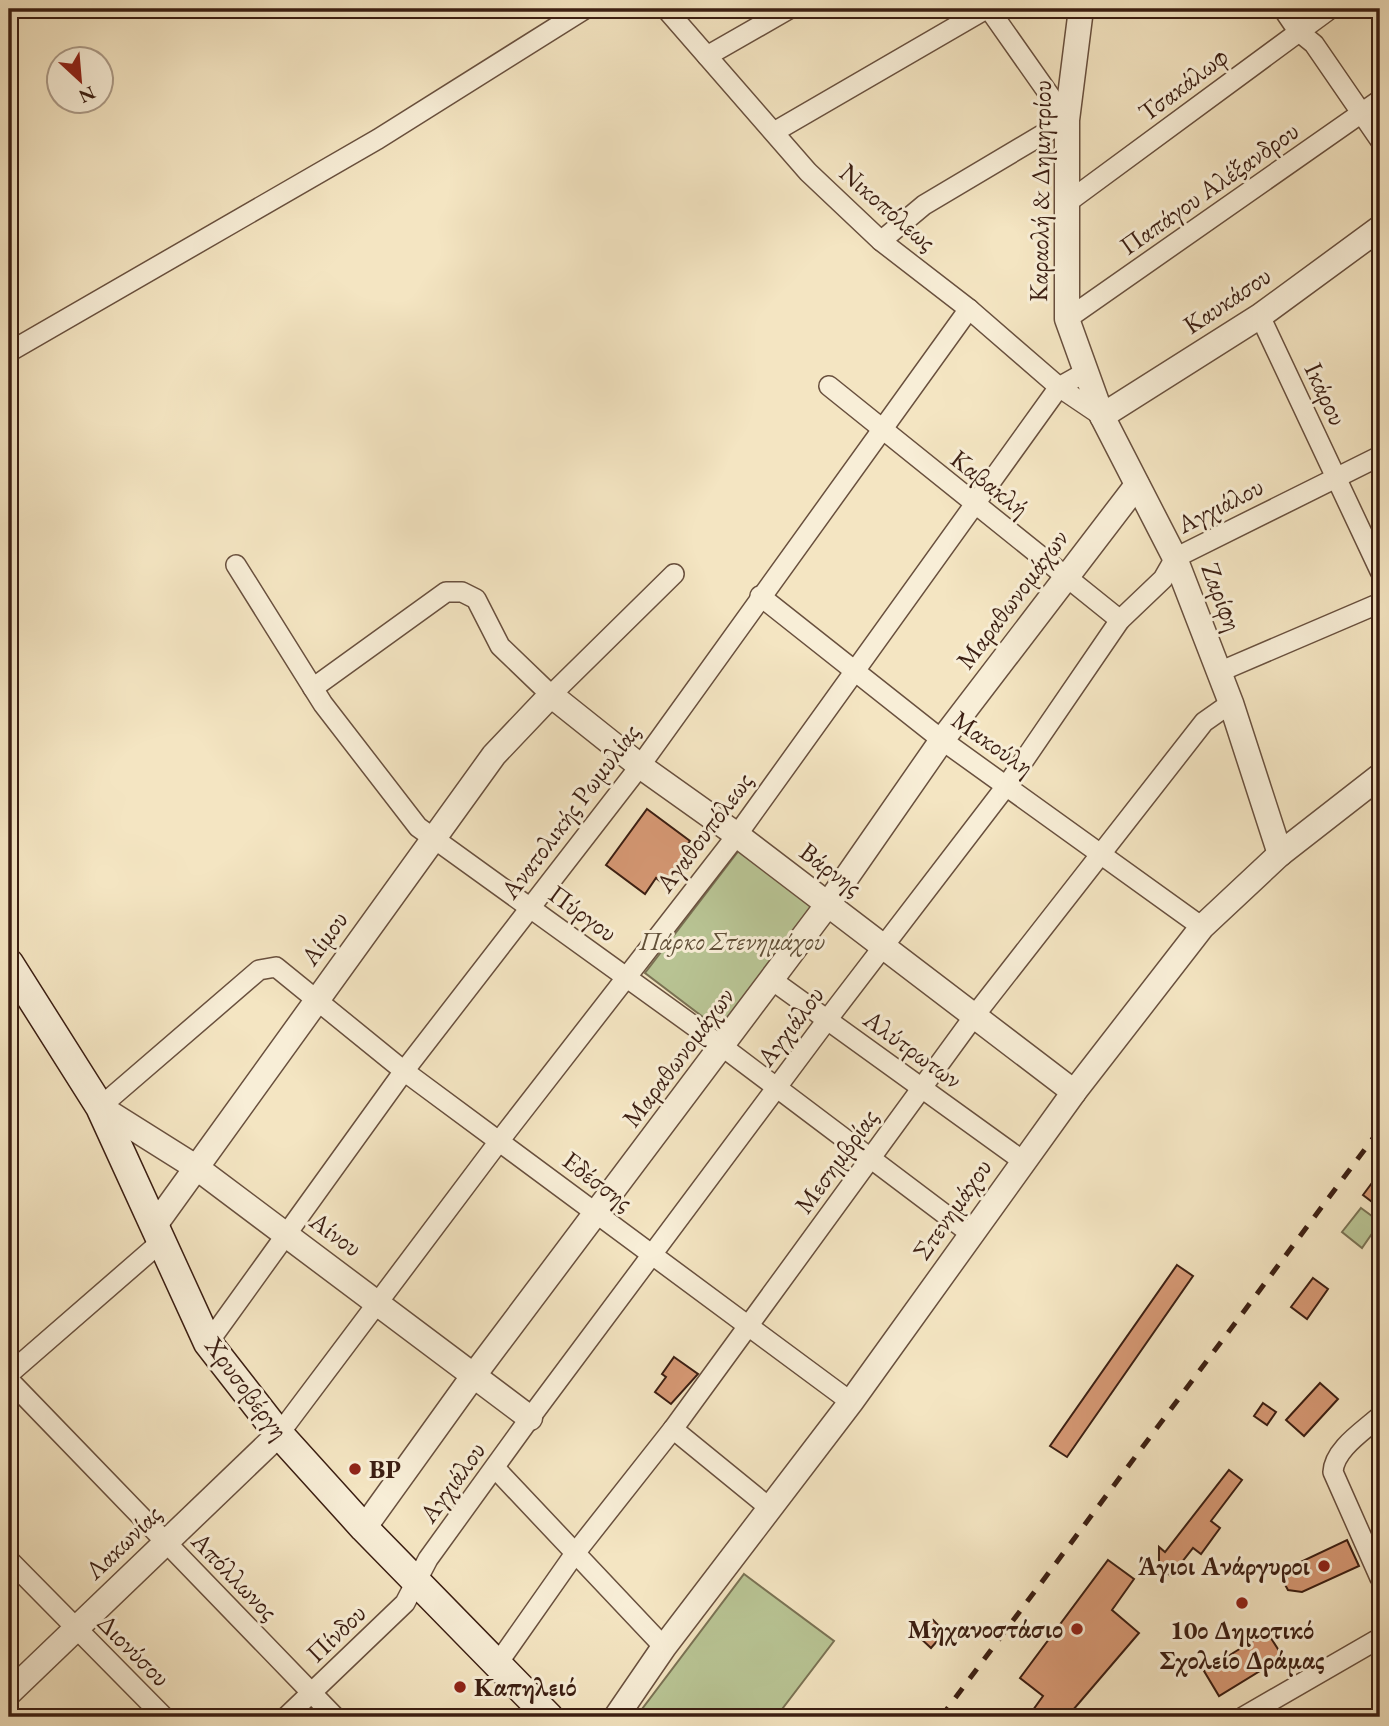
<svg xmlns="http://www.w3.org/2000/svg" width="1389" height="1726" font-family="'EB Garamond',serif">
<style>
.green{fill:#b9c595;stroke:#7a7254;stroke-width:2}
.building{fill:#d79975;stroke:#3b1e12;stroke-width:2}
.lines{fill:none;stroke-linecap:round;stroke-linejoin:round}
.minor-casing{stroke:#69503e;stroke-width:22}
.tertiary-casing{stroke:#69503e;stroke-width:27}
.secondary-casing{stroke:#3b1e12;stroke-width:31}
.minor{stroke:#f8eed7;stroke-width:19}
.tertiary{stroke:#f8eed7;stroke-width:24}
.secondary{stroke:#f8eed7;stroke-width:28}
.rail{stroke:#3b1e12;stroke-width:5;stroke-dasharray:12 12;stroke-linecap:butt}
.poi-dot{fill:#8f2418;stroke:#f8eed7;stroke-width:2.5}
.labels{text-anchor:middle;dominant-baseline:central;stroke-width:6;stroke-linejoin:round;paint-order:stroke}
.street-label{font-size:26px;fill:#3b1e12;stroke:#f8eed7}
.park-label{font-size:26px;font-style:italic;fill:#615039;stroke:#f8eed7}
.poi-label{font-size:26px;font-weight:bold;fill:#3b1e12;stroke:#f8eed7;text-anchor:start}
</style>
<rect width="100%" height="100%" fill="#f4e5c2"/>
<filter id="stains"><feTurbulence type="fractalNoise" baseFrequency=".00286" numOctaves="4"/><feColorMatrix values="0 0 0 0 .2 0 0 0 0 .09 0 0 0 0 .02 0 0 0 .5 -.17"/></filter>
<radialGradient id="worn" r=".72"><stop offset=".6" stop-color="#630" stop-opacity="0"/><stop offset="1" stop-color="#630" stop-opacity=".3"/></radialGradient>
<g class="green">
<polygon points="740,849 819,909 724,1033 645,973"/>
<polygon points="1361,1208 1380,1222 1362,1248 1342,1232"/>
<polygon points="744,1574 834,1641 776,1717 636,1717"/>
</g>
<g class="building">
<polygon points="647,809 690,841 686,846 691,849 665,885 656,878 645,894 606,865"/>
<polygon points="1380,1172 1380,1208 1363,1195"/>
<polygon points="1177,1265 1193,1276 1067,1457 1050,1446"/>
<polygon points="1313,1278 1328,1289 1307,1319 1291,1307"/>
<polygon points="674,1357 698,1374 671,1404 655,1392 666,1377 662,1374"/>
<polygon points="1320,1383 1338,1399 1304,1436 1286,1420"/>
<polygon points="1263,1403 1276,1412 1267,1425 1254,1416"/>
<polygon points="1229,1470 1242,1480 1211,1521 1220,1528 1201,1554 1193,1548 1171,1576 1159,1566 1159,1547 1165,1552"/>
<polygon points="1347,1540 1359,1566 1302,1592 1288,1590 1283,1581 1290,1567"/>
<polygon points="1108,1560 1134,1579 1112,1610 1139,1633 1067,1717 1028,1717 1043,1696 1020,1678"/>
<polygon points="933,1620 945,1632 931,1648 918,1636"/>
<polygon points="1267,1632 1283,1657 1219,1696 1204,1671"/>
</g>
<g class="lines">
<g class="minor-casing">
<g id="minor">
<polyline points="666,9 808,172 881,241 969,309 1059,387 1102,416"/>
<polyline points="1283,9 1298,31 1314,44 1380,140"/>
<polyline points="707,56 789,9"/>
<polyline points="774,132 986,9"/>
<polyline points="1068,202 1330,9"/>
<polyline points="881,241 924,205 1067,120 989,9"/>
<polyline points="1260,316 1380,571"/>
<polyline points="1067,319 1380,100"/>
<polyline points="9,352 378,139 585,9"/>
<polyline points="829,386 1120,620"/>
<polyline points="236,565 323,704 418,827 723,1047 971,1234"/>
<polyline points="760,596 942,740 1202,927"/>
<polyline points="1219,672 1380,603"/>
<polyline points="313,688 446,592 462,592 476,599 500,646 551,695 674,574"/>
<polyline points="772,980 1023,1161"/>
<polyline points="100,1107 259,970 276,967 404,1071 851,1402"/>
<polyline points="208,1343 404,1071 640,766 969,309"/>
<polyline points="9,1374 162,1241"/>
<polyline points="9,1380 335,1717"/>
<path d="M1380,1416C1365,1430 1334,1449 1333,1472L1380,1578"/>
<polyline points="673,1429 771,1509"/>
<polyline points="279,1434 500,1140 737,835 1059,387 1084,373"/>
<polyline points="495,1468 664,1647"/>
<polyline points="9,1560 164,1717"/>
<polyline points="498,1663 576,1552 673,1429 975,1015 1204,722 1231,703"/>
<polyline points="286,1717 405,1603 428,1559 530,1418 827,1020 1007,785 1120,620 1163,579 1175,558 1380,456"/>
<polyline points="1243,1717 1380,1638"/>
</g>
</g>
<g class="tertiary-casing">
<g id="tertiary">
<polyline points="1081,9 1067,120 1067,319 1102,416 1175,558 1231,703 1280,854"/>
<polyline points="1102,416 1260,316 1380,228"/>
<polyline points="100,1107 197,1168 530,1418"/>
<polyline points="155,1225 494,755 551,695 640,766 737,835 1074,1092"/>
<polyline points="364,1528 474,1375 828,904 942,740 1137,485"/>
<polyline points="9,1693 279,1434"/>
<polyline points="616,1717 664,1647 851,1402 1074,1092 1202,927 1280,854 1380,776"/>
</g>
</g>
<g class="secondary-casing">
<polyline id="secondary" points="9,963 100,1107 208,1343 279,1434 364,1528 549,1717"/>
</g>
<use href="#minor" class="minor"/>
<use href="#tertiary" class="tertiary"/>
<use href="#secondary" class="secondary"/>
<polyline class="rail" points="941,1717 1380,1129"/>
</g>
<g class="poi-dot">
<circle cx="355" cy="1469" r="7"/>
<circle cx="1324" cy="1566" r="7"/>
<circle cx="1242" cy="1603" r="7"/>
<circle cx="1077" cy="1629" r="7"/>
<circle cx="460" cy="1687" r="7"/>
</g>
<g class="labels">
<g class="street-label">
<text transform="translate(1183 84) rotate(-37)">Τσακάλωφ</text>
<text transform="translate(1209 188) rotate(-35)">Παπάγου Αλέξανδρου</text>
<text transform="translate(1040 191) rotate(-89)">Καραολή &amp; Δημητρίου</text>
<text transform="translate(888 207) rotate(41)">Νικοπόλεως</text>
<text transform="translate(1227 300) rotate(-34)">Καυκάσου</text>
<text transform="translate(1326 394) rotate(65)">Ικάρου</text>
<text transform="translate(990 483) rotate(38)">Καβακλή</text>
<text transform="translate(1220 505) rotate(-27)">Αγχιάλου</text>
<text transform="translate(1222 597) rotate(69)">Ζαρίφη</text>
<text transform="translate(1012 599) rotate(-53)">Μαραθωνομάχων</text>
<text transform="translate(993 743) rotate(35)">Μακούλη</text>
<text transform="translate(570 811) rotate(-53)">Ανατολικής Ρωμυλίας</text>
<text transform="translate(704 832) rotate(-53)">Αγαθουπόλεως</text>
<text transform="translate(831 869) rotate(37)">Βάρνης</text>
<text transform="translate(583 913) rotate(36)">Πύργου</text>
<text transform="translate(324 938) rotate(-54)">Αίμου</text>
<text transform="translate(790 1026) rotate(-53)">Αγχιάλου</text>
<text transform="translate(913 1049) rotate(36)">Αλύτρωτων</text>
<text transform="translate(678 1057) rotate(-53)">Μαραθωνομάχων</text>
<text transform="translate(836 1161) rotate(-54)">Μεσημβρίας</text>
<text transform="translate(598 1181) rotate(37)">Εδέσσης</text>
<text transform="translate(952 1209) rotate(-55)">Στενημάχου</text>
<text transform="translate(336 1234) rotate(36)">Αίνου</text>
<text transform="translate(247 1388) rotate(53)">Χρυσοβέργη</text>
<text transform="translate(452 1482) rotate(-54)">Αγχιάλου</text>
<text transform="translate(123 1542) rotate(-44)">Λακωνίας</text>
<text transform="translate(235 1576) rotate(46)">Απόλλωνος</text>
<text transform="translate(336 1633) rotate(-44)">Πίνδου</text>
<text transform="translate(134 1650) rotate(45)">Διονύσου</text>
</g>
<g class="park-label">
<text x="732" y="941">Πάρκο Στενημάχου</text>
</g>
<g class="poi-label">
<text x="369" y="1469">BP</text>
<text x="1310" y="1566" text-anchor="end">Άγιοι Ανάργυροι</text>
<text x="1063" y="1629" text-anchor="end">Μηχανοστάσιο</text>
<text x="1242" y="1630" text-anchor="middle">10ο Δημοτικό<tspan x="1242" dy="30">Σχολείο Δράμας</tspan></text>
<text x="474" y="1687">Καπηλειό</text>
</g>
</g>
<rect width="1389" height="1726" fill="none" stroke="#f4e5c2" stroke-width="35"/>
<rect x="10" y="10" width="1368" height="1705" fill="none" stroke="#3b1e12" stroke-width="3.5"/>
<rect x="18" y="18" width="1354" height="1691" fill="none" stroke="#3b1e12" stroke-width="2"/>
<g transform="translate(80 80) rotate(154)"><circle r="33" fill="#f8eed7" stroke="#ac9b88" stroke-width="2"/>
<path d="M0-5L12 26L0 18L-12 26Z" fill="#8f2418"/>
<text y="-10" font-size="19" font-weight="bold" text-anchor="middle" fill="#3b1e12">N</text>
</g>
<rect width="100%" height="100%" filter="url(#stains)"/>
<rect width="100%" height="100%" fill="url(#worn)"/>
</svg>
